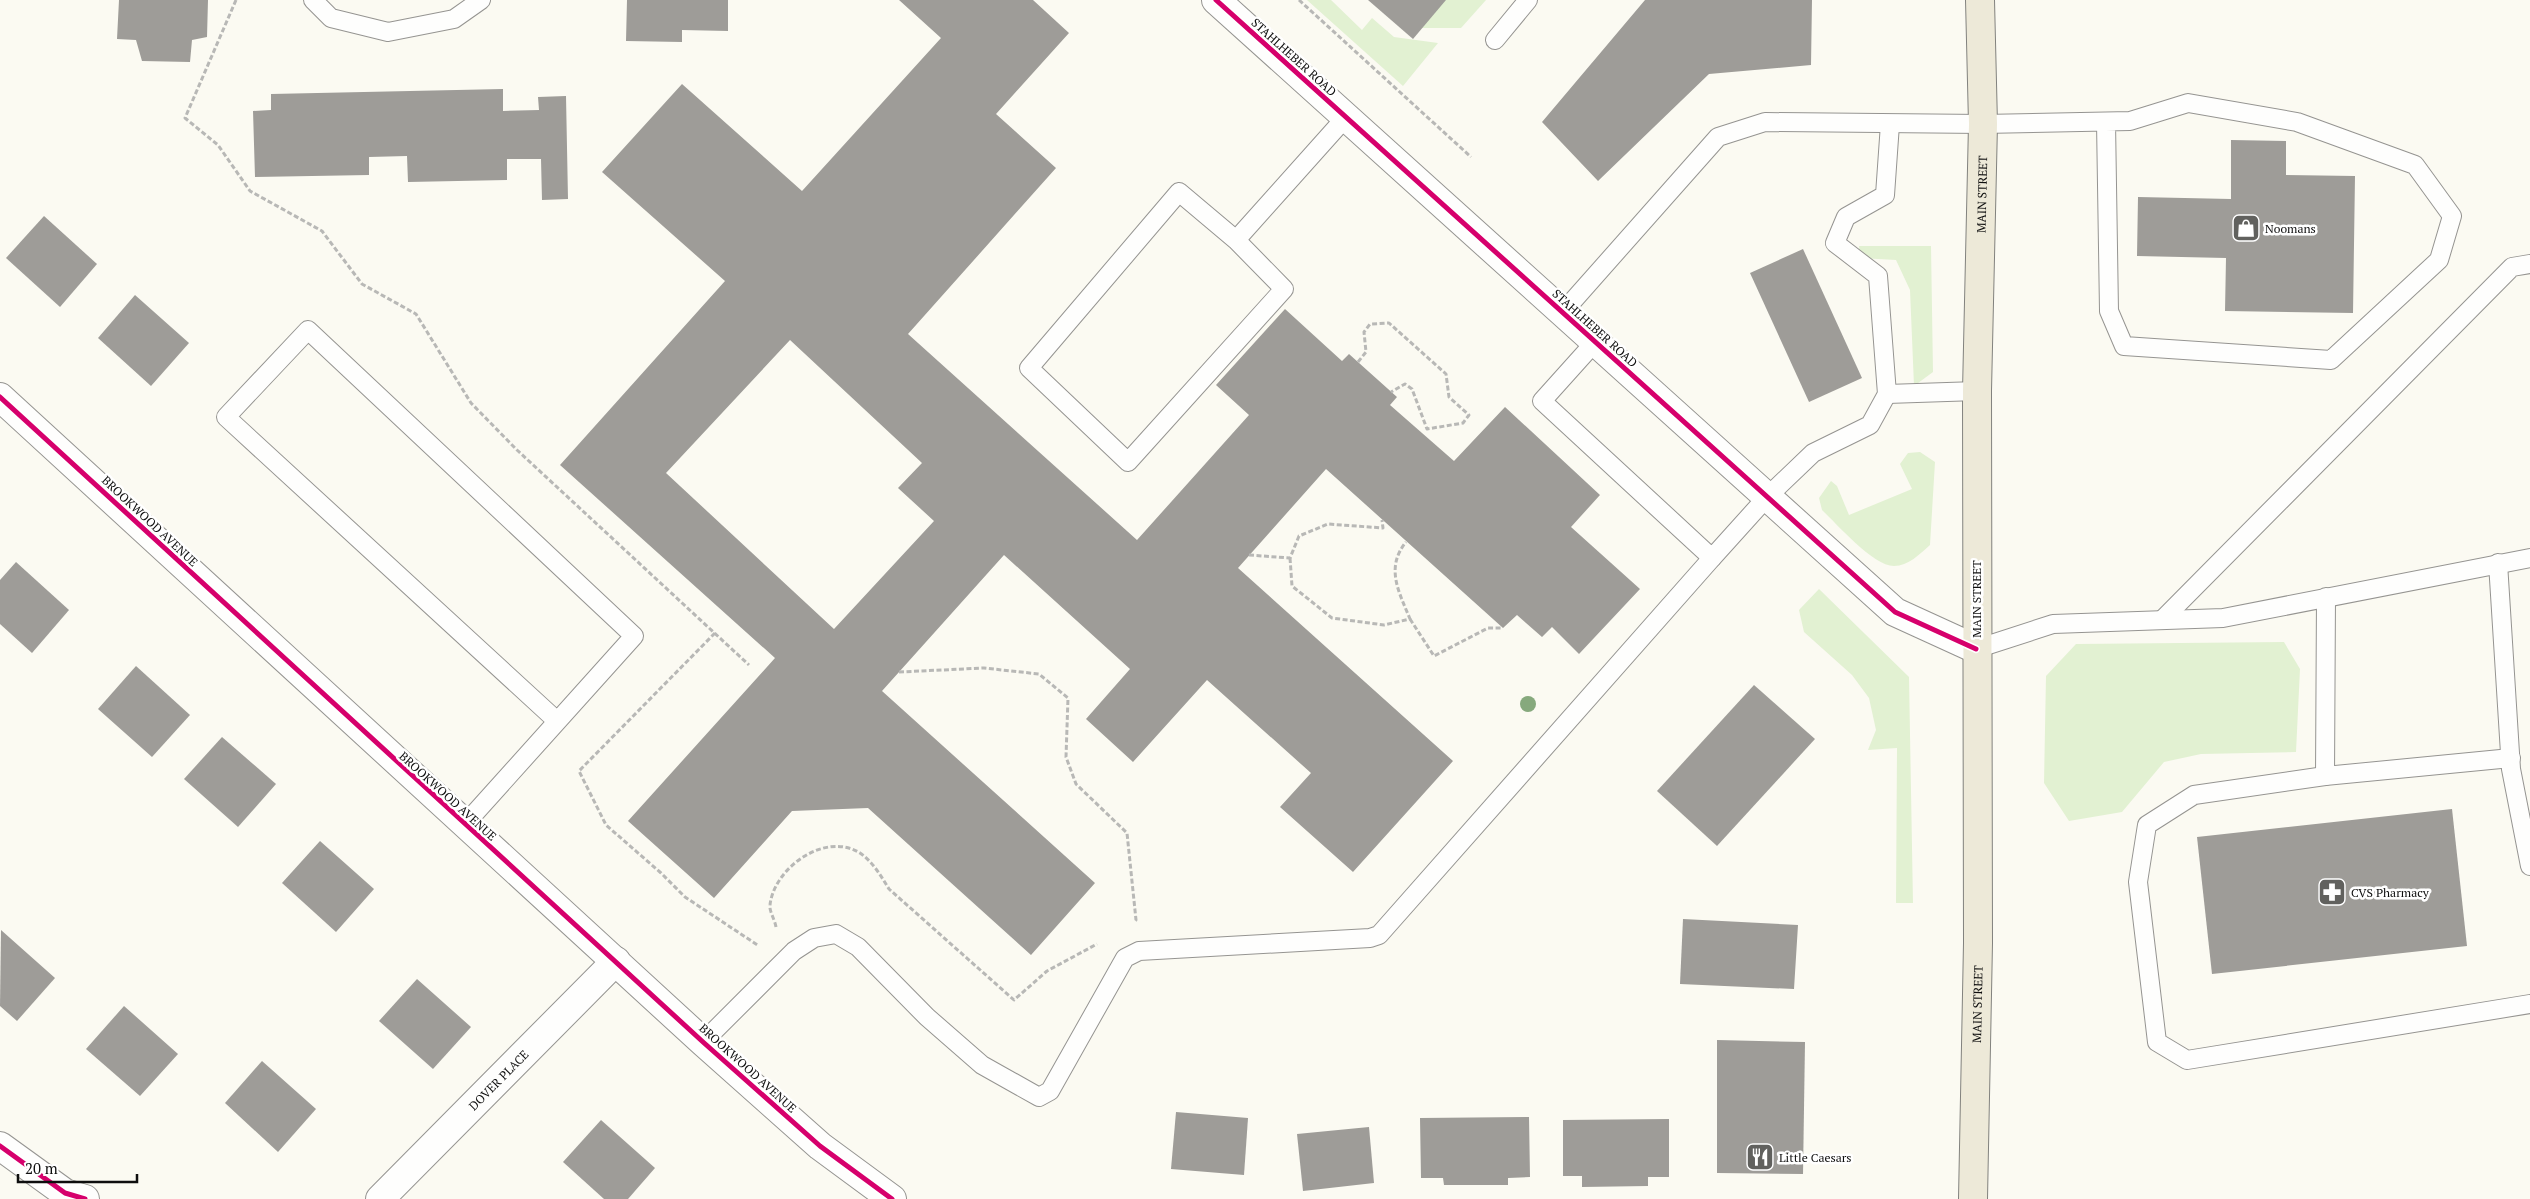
<svg xmlns="http://www.w3.org/2000/svg" width="2530" height="1199" font-family="'PT Serif',serif">
<style>
.green{fill:#e2f1d2}
.building{fill:#9e9c98;fill-rule:evenodd}
.lines{fill:none;stroke-linecap:round;stroke-linejoin:round}
.service-casing{stroke:#959491;stroke-width:20}
.minor-casing{stroke:#959491;stroke-width:30}
.tertiary-casing{stroke:#959491;stroke-width:30}
.primary-casing{stroke:#82827e;stroke-width:30}
.path{stroke:#b8b8b6;stroke-width:3;stroke-dasharray:5 2.5;stroke-linecap:butt}
.service{stroke:#fefefd;stroke-width:18}
.minor{stroke:#fefefd;stroke-width:28}
.tertiary{stroke:#fefefd;stroke-width:28}
.primary{stroke:#ede9d8;stroke-width:28}
.cycleway-casing{stroke:#fff;stroke-width:8}
.cycleway{stroke:#d6006c;stroke-width:5}
.tree{fill:#86a97d}
.labels{text-anchor:middle;dominant-baseline:central;stroke-width:5;stroke-linejoin:round;paint-order:stroke}
.street-label{font-size:12px;fill:#0e0e0e;stroke:#fff}
.poi-label{font-size:12px;fill:#0e0e0e;stroke:#fff;text-anchor:start}
</style>
<rect width="100%" height="100%" fill="#fbfaf2"/>
<g class="green">
<polygon points="1307,0 1331,0 1362,30 1372,18 1394,37 1438,43 1403,86"/>
<polygon points="1433,0 1486,0 1461,28 1406,28"/>
<polygon points="1859,246 1931,246 1933,372 1914,386 1910,290 1896,260 1860,258"/>
<path d="M1920,452L1935,462L1930,545C1920,554 1908,566 1894,566C1873,566 1837,524 1822,510L1819,498L1831,481L1837,486L1849,515L1912,489L1900,464L1908,453Z"/>
<polygon points="1819,589 1909,677 1913,903 1896,903 1897,748 1868,750 1876,730 1869,698 1852,675 1804,632 1799,610"/>
<polygon points="2284,642 2300,669 2296,752 2201,754 2164,762 2122,812 2069,821 2044,783 2046,676 2076,644"/>
</g>
<g class="building">
<polygon points="119,0 208,0 207,37 192,40 190,62 142,61 136,40 117,39"/>
<polygon points="627,0 728,0 728,31 682,30 682,42 626,41"/>
<path d="M899,0H1033L1069,33L996,114L1056,168L908,334L1137,540L1249,415L1216,385L1285,309L1342,361L1349,354L1397,397L1390,405L1454,461L1505,407L1600,495L1571,527L1640,589L1579,654L1552,627L1542,637L1517,615L1503,628L1326,469L1238,568L1453,761L1353,872L1280,807L1311,773L1207,680L1133,762L1086,719L1130,669L1004,555L882,691L1095,883L1031,955L868,808L792,811L714,898L628,821L775,658L560,465L725,281L602,172L682,84L802,191L941,38ZM790,340L922,463L898,488L934,521L834,629L666,473Z"/>
<polygon points="1368,0 1446,0 1413,39"/>
<polygon points="1645,0 1812,0 1811,65 1709,74 1598,181 1542,122"/>
<polygon points="503,89 503,111 539,110 538,97 566,96 568,199 542,200 541,159 507,159 507,180 408,182 407,156 369,157 369,175 255,177 253,111 271,110 271,94"/>
<polygon points="2231,140 2286,141 2286,175 2355,176 2353,313 2225,311 2226,258 2137,256 2138,197 2231,199"/>
<polygon points="44,216 97,264 60,307 6,258"/>
<polygon points="1803,249 1862,378 1809,402 1750,273"/>
<polygon points="135,295 189,343 151,386 98,338"/>
<polygon points="16,562 69,610 32,653 0,624 0,580"/>
<polygon points="136,666 190,715 152,757 98,709"/>
<polygon points="1754,685 1815,739 1717,846 1657,791"/>
<polygon points="222,737 276,784 238,827 184,779"/>
<polygon points="2452,809 2467,946 2212,974 2197,837"/>
<polygon points="320,841 374,889 336,932 282,883"/>
<polygon points="1683,919 1798,925 1794,989 1680,984"/>
<polygon points="1,930 55,978 17,1021 0,1006"/>
<polygon points="417,979 471,1027 433,1069 379,1021"/>
<polygon points="124,1006 178,1054 140,1096 86,1049"/>
<polygon points="1717,1040 1805,1042 1803,1174 1717,1173"/>
<polygon points="262,1061 316,1109 278,1152 225,1103"/>
<polygon points="1176,1112 1248,1118 1244,1175 1171,1169"/>
<polygon points="1529,1117 1530,1177 1508,1178 1508,1185 1444,1185 1443,1178 1421,1178 1420,1118"/>
<polygon points="1669,1119 1669,1177 1648,1177 1648,1186 1582,1187 1582,1176 1563,1176 1563,1120"/>
<polygon points="601,1120 655,1168 628,1199 604,1199 563,1162"/>
<polygon points="1369,1127 1374,1183 1303,1191 1297,1134"/>
</g>
<g class="lines">
<g class="service-casing">
<g id="service">
<polyline points="313,0 331,18 388,32 454,19 481,0"/>
<polyline points="1495,40 1528,0"/>
<polyline points="1236,240 1284,289 1128,462 1029,368 1179,192 1236,240 1346,117"/>
<polyline points="1563,312 1718,137 1765,122 1983,124 2130,121 2188,103 2297,122 2415,165 2452,216 2439,260 2331,360 2124,346 2109,311 2106,122"/>
<polyline points="1595,342 1542,401 1712,558 1767,497 1813,453 1870,425 1887,394 1878,276 1835,243 1846,217 1885,195 1890,124"/>
<polyline points="1887,394 1977,391"/>
<polyline points="2498,563 2511,769 2530,866"/>
<polyline points="2326,597 2325,776 2511,758"/>
<polyline points="2162,620 2512,267 2530,264"/>
<polyline points="1976,649 2053,624 2223,618 2530,558"/>
<polyline points="2325,776 2194,795 2147,825 2138,882 2157,1042 2187,1060 2530,1004"/>
<polyline points="465,824 634,636 308,330 226,417 557,721"/>
<polyline points="703,1042 794,951 814,938 836,934 858,947 927,1017 982,1065 1039,1097 1050,1091 1125,958 1139,951 1370,938 1379,935 1712,558"/>
</g>
</g>
<g class="minor-casing">
<g id="minor">
<polyline points="0,397 703,1042 820,1146 892,1199"/>
<polyline points="0,1146 65,1193 85,1199"/>
<path id="s1" d="M380,1199L616,961"/>
</g>
</g>
<g class="tertiary-casing">
<polyline id="tertiary" points="1216,0 1895,612 1976,649"/>
</g>
<g class="primary-casing">
<g id="primary">
<path id="s2" d="M1973,1199L1978,943L1977,391L1983,124L1980,0"/>
</g>
</g>
<g class="path">
<polyline points="236,0 185,118 218,145 250,191 322,231 362,284 416,314 471,403 517,450 749,665"/>
<polyline points="1299,0 1471,157"/>
<polyline points="1358,362 1366,352 1364,332 1370,324 1389,323 1446,374 1449,397 1469,415 1463,423 1427,429 1412,389 1405,384 1391,392"/>
<polyline points="1249,555 1290,558 1299,536 1328,524 1383,528 1382,520"/>
<path d="M1290,558L1292,586L1332,618L1384,625L1410,619C1399,592 1385,568 1406,542"/>
<polyline points="1410,619 1434,656 1488,628 1503,628"/>
<polyline points="715,633 579,771 606,825 661,873 685,897 759,946"/>
<polyline points="899,672 984,668 1039,674 1068,698 1066,757 1076,784 1127,833 1136,920 1135,921"/>
<path d="M776,927C775,920 769,911 770,905C774,868 825,831 860,853C873,862 881,876 889,889L1014,1000L1047,971L1097,944"/>
</g>
<use href="#service" class="service"/>
<use href="#minor" class="minor"/>
<use href="#tertiary" class="tertiary"/>
<use href="#primary" class="primary"/>
<g class="cycleway-casing">
<g id="cycleway">
<polyline points="1216,0 1895,612 1976,649"/>
<polyline points="0,397 703,1042 820,1146 892,1199"/>
<polyline points="0,1146 65,1193 85,1199"/>
</g>
</g>
<use href="#cycleway" class="cycleway"/>
</g>
<circle class="tree" cx="1528" cy="704" r="8"/>
<defs>
<g id="shop-square" transform="scale(1.4375)"><rect x="-9" y="-9" width="18" height="18" rx="4" fill="#61615e" stroke="#fff"/><path d="M-5-2.5h2.3a2.7 3.5 0 0 1 5.4 0H5L5.5 6h-11ZM-1.5-2.5h3a1.5 2.3 0 0 0-3 0Z" fill="#fff"/></g>
<g id="pharmacy-square" transform="scale(1.4375)"><rect x="-9" y="-9" width="18" height="18" rx="4" fill="#61615e" stroke="#fff"/><path d="M-2-6h4v4h4v4h-4v4h-4v-4h-4v-4h4Z" fill="#fff"/></g>
<g id="restaurant-square" transform="scale(1.4375)"><rect x="-9" y="-9" width="18" height="18" rx="4" fill="#61615e" stroke="#fff"/><path d="M-5-6h1v4h1v-4h1v4h1v-4h1v5L-1.5 .5V6h-2V.5L-5-1ZM5-6V6H3V1.5H1.5Q1.5-4 5-6Z" fill="#fff"/></g>
</defs>
<g fill-rule="evenodd">
<use href="#shop-square" x="2246" y="228"/>
<use href="#pharmacy-square" x="2332" y="892"/>
<use href="#restaurant-square" x="1760" y="1157"/>
</g>
<g class="labels">
<g class="street-label">
<text transform="translate(1294 57) rotate(42)">STAHLHEBER ROAD</text>
<text stroke="none"><textPath href="#s2" startOffset="1005">MAIN STREET</textPath></text>
<text transform="translate(1595 328) rotate(42)">STAHLHEBER ROAD</text>
<text transform="translate(150 521) rotate(43)">BROOKWOOD AVENUE</text>
<text transform="translate(1976 599) rotate(-90)">MAIN STREET</text>
<text transform="translate(448 796) rotate(42)">BROOKWOOD AVENUE</text>
<text stroke="none"><textPath href="#s2" startOffset="195">MAIN STREET</textPath></text>
<text transform="translate(748 1068) rotate(42)">BROOKWOOD AVENUE</text>
<text stroke="none"><textPath href="#s1" startOffset="168">DOVER PLACE</textPath></text>
</g>
<g class="poi-label">
<text x="2265" y="228">Noomans</text>
<text x="2351" y="892">CVS Pharmacy</text>
<text x="1779" y="1157">Little Caesars</text>
</g>
</g>
<path d="M18 1174v8h119v-8" fill="none" stroke="#0e0e0e" stroke-width="2.5"/>
<text x="25" y="1174" font-size="15" fill="#0e0e0e" stroke="#ffffff" stroke-width="4" paint-order="stroke">20 m</text>
</svg>
